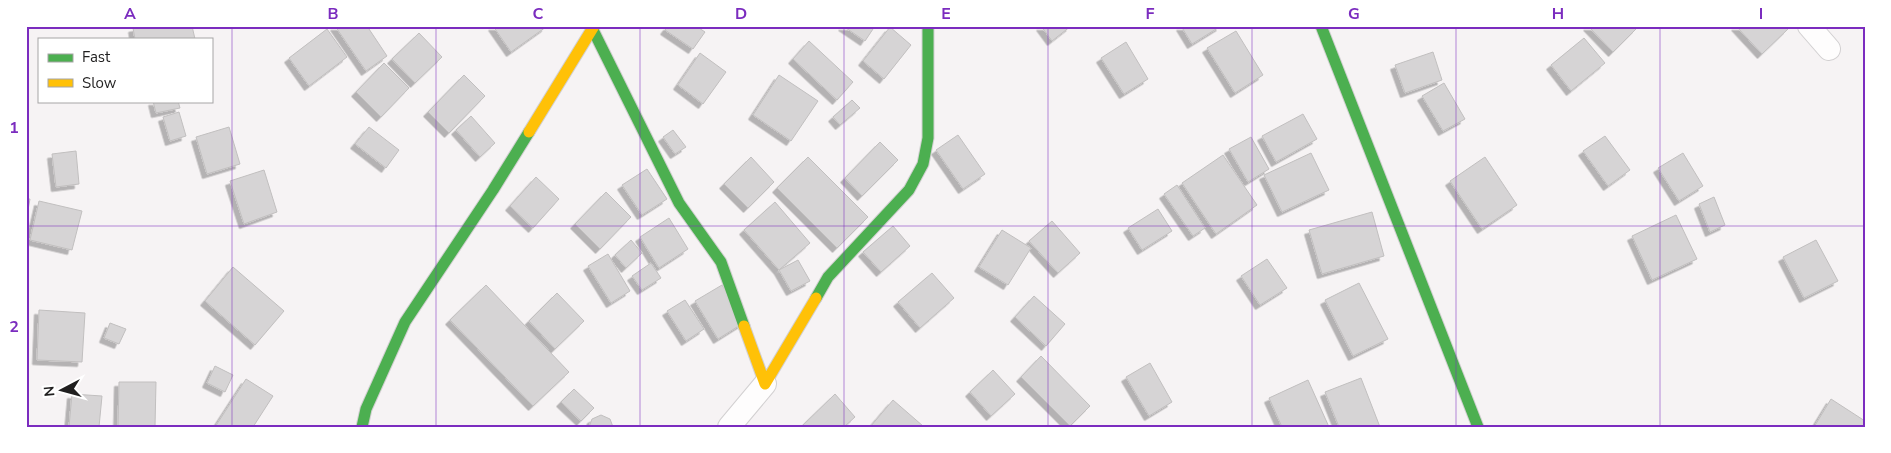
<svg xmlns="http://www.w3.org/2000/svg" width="1891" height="453" font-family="'Nunito Sans',sans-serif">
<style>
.building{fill:#d6d4d5;stroke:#c1bfbf;filter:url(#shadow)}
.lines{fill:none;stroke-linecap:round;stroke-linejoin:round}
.street-casing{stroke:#d2d0d1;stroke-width:24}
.fast-casing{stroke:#d2d0d1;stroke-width:13}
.slow-casing{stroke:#d2d0d1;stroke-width:13}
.street{stroke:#fefdfd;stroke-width:22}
.fast{stroke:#4caf50;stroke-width:11}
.slow{stroke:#ffc107;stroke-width:11}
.grid{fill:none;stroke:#7b2cbf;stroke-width:1;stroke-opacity:0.55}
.neatline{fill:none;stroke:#7b2cbf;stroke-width:2}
.grid-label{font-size:16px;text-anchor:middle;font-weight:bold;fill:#7b2cbf}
</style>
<defs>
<filter id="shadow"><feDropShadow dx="-4.5" dy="4.5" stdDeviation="0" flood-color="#0004"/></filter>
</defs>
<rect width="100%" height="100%" fill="#f6f3f4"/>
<g class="building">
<polygon points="142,26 192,26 195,39 135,39 133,28"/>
<polygon points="335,26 367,26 387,56 366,71"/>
<polygon points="493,26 546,26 546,27 511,52"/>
<polygon points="668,26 696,26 705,32 693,49 665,30"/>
<polygon points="843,26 875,26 865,41"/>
<polygon points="1041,26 1071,26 1052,41"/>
<polygon points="1181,26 1221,26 1192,44"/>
<polygon points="1588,26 1635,26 1637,28 1613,52"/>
<polygon points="1736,26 1785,26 1788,29 1762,54"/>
<polygon points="890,27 911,45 884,79 863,61"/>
<polygon points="327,29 347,57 309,86 289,58"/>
<polygon points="1236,31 1263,75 1235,93 1207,48"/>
<polygon points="419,33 442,57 415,83 392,59"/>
<polygon points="1584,38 1605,63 1571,91 1551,65"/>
<polygon points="809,41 853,82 837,100 793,59"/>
<polygon points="1126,42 1148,79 1124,94 1101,58"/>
<polygon points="1433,52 1442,80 1405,93 1395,65"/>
<polygon points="700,53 726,72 703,104 678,85"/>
<polygon points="384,63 409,88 381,117 356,92"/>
<polygon points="464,75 485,96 449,133 428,112"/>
<polygon points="779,75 818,101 791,141 753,115"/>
<polygon points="1444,83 1465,119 1443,131 1422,96"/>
<polygon points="852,100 860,108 840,125 833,117"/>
<polygon points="153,101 178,101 180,108 156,113"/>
<polygon points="179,112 186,136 170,141 163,117"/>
<polygon points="1303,114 1317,139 1276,162 1262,136"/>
<polygon points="471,116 495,143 480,157 456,130"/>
<polygon points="229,127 240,164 207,174 196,137"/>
<polygon points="369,127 399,150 386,168 355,144"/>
<polygon points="673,130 686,147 675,154 663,137"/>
<polygon points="958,135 985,174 963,189 936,150"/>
<polygon points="1605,136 1630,170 1608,186 1583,151"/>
<polygon points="1251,137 1269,169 1248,182 1229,149"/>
<polygon points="880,142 898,160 862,196 845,178"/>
<polygon points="76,151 79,184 56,187 52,154"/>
<polygon points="1311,153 1329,190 1282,212 1264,175"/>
<polygon points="1683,153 1703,186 1679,201 1658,168"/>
<polygon points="1223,155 1257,205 1216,234 1182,183"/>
<polygon points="751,157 774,182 748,208 724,184"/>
<polygon points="808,157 868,217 837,248 777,188"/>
<polygon points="1485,157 1517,205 1482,229 1450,181"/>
<polygon points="647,169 667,199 642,215 622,185"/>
<polygon points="264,170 277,212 244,224 230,181"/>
<polygon points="536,177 559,199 533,228 510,206"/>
<polygon points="1177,185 1205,228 1193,236 1164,194"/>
<polygon points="606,192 631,217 600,249 575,224"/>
<polygon points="1714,197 1725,225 1710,232 1699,204"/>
<polygon points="26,199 30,199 26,221"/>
<polygon points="39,201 82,211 72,250 30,240"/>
<polygon points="775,202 810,243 779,270 744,230"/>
<polygon points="1158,209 1172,231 1142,250 1128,228"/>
<polygon points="1372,212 1384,256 1322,274 1309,230"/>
<polygon points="1676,215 1697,259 1652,280 1632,236"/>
<polygon points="669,218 688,249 659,268 640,237"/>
<polygon points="1052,221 1080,253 1058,273 1029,241"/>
<polygon points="893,226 910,246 881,272 863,252"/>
<polygon points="1002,230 1031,248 1008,285 979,267"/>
<polygon points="631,240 642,253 626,268 615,255"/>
<polygon points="1816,240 1838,281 1804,298 1783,257"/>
<polygon points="608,254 630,291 611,303 588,266"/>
<polygon points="1267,259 1287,288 1260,305 1241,276"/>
<polygon points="798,260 810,281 791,291 779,270"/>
<polygon points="651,263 661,278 642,290 632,276"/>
<polygon points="233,267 284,311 255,345 205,301"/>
<polygon points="932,273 954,298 920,328 898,302"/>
<polygon points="1359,283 1388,339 1353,356 1325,300"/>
<polygon points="486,285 569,372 533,406 450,320"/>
<polygon points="722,285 745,322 718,339 695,301"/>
<polygon points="557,293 584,321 555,349 529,321"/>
<polygon points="1034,296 1065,324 1046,346 1015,317"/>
<polygon points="685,300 704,329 686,341 667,311"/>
<polygon points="39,310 85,313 82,362 37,360"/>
<polygon points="110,323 126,329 119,344 104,338"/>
<polygon points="1041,356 1090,406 1070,426 1021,377"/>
<polygon points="1150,363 1172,402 1149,416 1126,377"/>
<polygon points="215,366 233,375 225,392 207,383"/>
<polygon points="993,370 1015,394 991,416 970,392"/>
<polygon points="1361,378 1380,427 1339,427 1325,392"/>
<polygon points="246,379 273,396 253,427 215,427"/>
<polygon points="1308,380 1329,427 1282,427 1269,398"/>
<polygon points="119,382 156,382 155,427 118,427"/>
<polygon points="574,389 594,408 581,421 561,402"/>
<polygon points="72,394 102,396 99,427 69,427"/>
<polygon points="835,394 855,417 844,427 801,427"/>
<polygon points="1831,399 1865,421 1863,427 1814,427"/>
<polygon points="893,400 923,426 922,427 870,427"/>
<polygon points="601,415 610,419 613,427 589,427 592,419"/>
</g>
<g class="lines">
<g class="street-casing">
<g id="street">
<polyline points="1809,26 1829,49"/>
<polyline points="729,427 765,384"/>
</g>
</g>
<g class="fast-casing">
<g id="fast">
<polyline points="591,26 679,203 721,262 744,326"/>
<polyline points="1321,26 1478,427"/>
<polyline points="816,298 828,277 909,190 923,164 928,138 928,26"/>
<polyline points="362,427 366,409 405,322 493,190 529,132"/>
</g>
</g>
<g class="slow-casing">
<g id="slow">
<polyline points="529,132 594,26"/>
<polyline points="744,326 765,384 816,298"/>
</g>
</g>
<use href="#street" class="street"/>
<use href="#fast" class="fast"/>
<use href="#slow" class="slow"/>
</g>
<path class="grid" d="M232,26V427M436,26V427M640,26V427M844,26V427M1048,26V427M1252,26V427M1456,26V427M1660,26V427M26,226H1865"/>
<rect width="1891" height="453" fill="none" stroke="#ffffff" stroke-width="55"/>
<rect x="38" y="38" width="175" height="65" fill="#ffffff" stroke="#a6a5a5"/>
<rect x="48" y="54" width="25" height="8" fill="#4caf50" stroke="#a6a5a5"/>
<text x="82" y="62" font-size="15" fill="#201f1f">Fast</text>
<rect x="48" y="79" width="25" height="8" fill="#ffc107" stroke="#a6a5a5"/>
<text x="82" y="88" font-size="15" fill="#201f1f">Slow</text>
<g transform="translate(62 390) rotate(264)" stroke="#ffffff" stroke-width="4" paint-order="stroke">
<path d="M0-4L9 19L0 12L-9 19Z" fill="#201f1f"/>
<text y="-8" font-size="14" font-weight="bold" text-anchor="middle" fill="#201f1f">N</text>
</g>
<rect x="28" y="28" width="1836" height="398" class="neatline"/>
<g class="grid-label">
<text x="130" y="19">A</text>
<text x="333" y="19">B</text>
<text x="538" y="19">C</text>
<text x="741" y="19">D</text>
<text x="946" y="19">E</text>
<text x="1150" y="19">F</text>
<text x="1354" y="19">G</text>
<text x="1558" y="19">H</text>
<text x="1761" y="19">I</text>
<text x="14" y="133">1</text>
<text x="14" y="332">2</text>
</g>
</svg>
